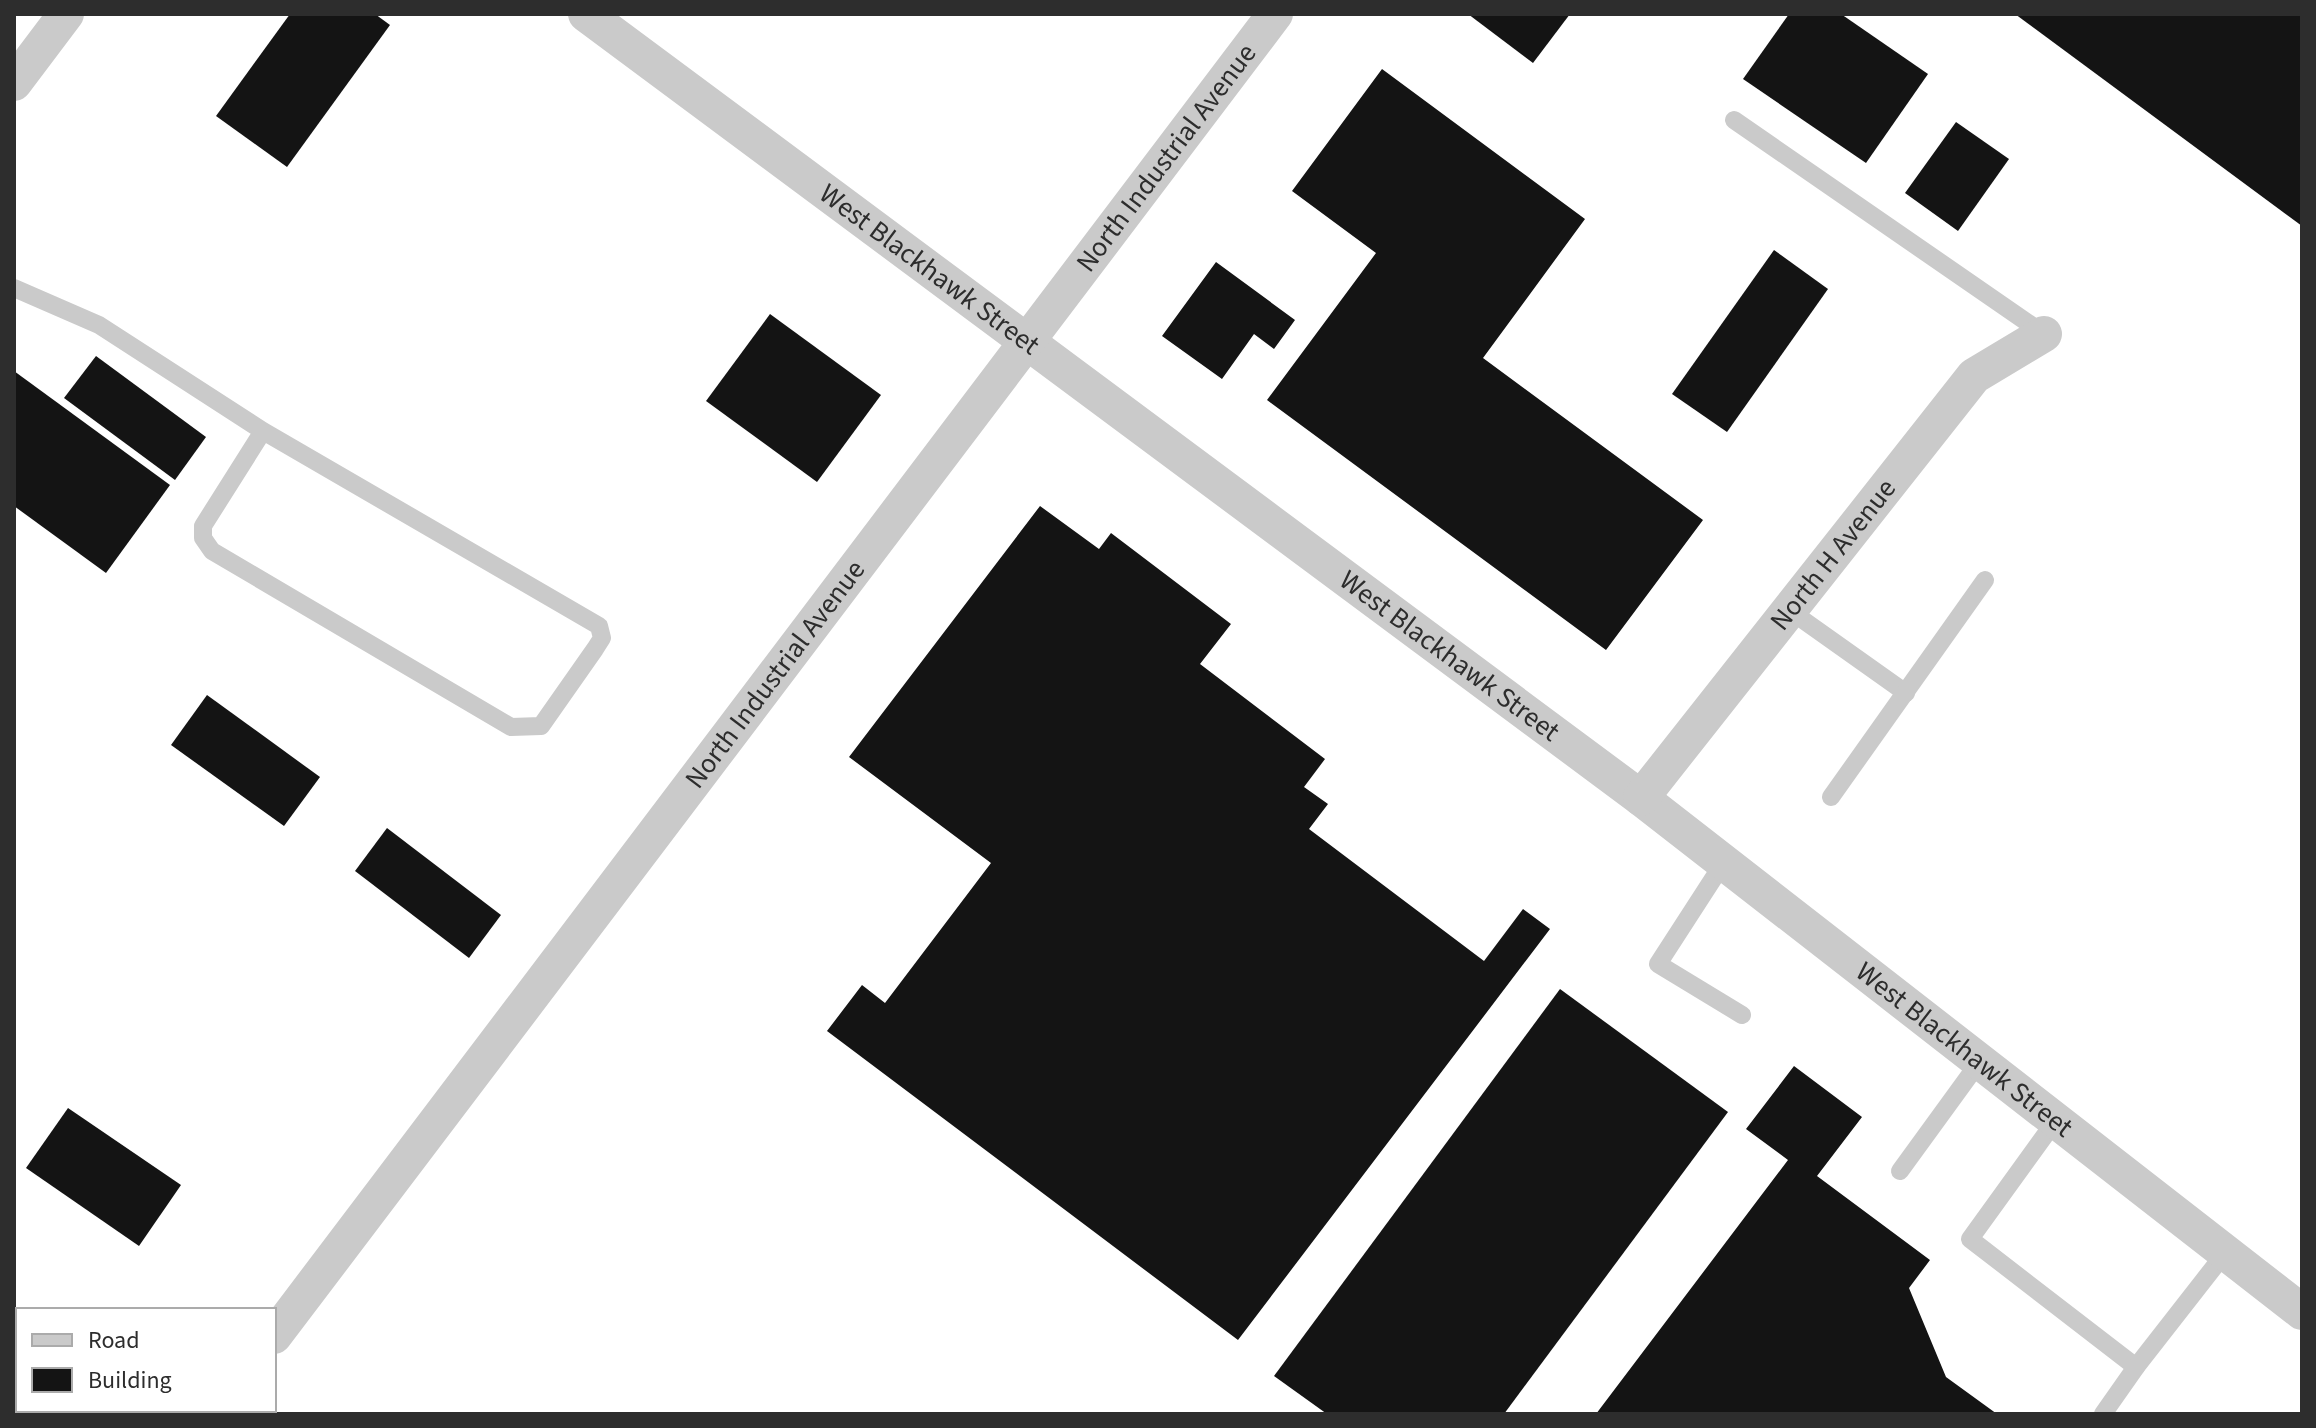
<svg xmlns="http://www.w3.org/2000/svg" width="2316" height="1428" font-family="'Source Sans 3',sans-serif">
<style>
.building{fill:#141414}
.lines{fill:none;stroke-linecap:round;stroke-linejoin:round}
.lane{stroke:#cacaca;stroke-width:18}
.street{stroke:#cacaca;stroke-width:36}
.labels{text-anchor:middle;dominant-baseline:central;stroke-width:8;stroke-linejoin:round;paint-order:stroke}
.street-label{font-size:28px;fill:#2d2d2d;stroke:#fff}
</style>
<rect width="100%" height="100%" fill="#fff"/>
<g class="building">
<polygon points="290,14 375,14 390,25 287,167 216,116"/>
<polygon points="1468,14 1570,14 1533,63"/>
<polygon points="1789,14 1841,14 1928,74 1866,163 1743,79"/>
<polygon points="2015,14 2302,14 2302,226"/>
<polygon points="1382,69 1585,219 1483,358 1703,520 1606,650 1267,400 1376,253 1292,191"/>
<polygon points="1956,122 2009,159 1958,231 1905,193"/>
<polygon points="1774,250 1828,289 1727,432 1672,394"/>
<polygon points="1216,262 1295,320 1274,349 1254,334 1222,379 1162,336"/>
<polygon points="770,314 881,395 817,482 706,401"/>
<polygon points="96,356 206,437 175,480 64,398"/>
<polygon points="14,371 170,485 106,573 14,506"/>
<polygon points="1040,506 1099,549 1111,533 1231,624 1200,664 1325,759 1304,787 1328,804 1309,829 1484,961 1523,909 1550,929 1238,1340 827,1031 862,985 885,1003 991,863 849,757"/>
<polygon points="207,695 320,777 284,826 171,745"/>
<polygon points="387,828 501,915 469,958 355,871"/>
<polygon points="1560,989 1728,1112 1504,1414 1327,1414 1274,1376"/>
<polygon points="1794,1066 1862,1117 1817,1176 1930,1260 1909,1288 1946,1377 1997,1414 1596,1414 1788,1160 1746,1129"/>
<polygon points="68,1108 181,1185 139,1246 26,1168"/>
</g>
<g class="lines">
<g class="lane">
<polyline points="1734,120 2044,334"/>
<polyline points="14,288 99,325 263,431 599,626 602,638 595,649 541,726 511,727 212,551 203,538 203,526 263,431"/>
<polyline points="1789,610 1906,693"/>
<polyline points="1831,797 1985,580"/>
<polyline points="1724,862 1658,964 1742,1015"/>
<polyline points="2056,1120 1970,1239 2136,1367"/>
<polyline points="1900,1171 1980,1061"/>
<polyline points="2103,1414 2136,1367 2225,1253"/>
</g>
<g class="street">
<path id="s1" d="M586,14L1641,798L2302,1312"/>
<polyline points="14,83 66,14"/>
<path id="s2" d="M1641,798L1974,376L2044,334"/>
<path id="s3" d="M274,1336L1275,14"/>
<polyline points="214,1414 218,1410"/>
</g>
</g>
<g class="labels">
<g class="street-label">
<text stroke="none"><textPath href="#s3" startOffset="1478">North Industrial Avenue</textPath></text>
<text stroke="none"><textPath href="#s1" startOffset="428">West Blackhawk Street</textPath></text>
<text stroke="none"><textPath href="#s2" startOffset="310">North H Avenue</textPath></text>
<text stroke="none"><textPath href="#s1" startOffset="1076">West Blackhawk Street</textPath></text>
<text stroke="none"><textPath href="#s3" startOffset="830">North Industrial Avenue</textPath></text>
<text stroke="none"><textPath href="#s1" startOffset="1724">West Blackhawk Street</textPath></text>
</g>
</g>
<rect width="2316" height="1428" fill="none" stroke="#2d2d2d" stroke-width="32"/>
<rect x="16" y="1308" width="260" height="104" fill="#ffffff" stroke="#ababab" stroke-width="2"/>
<rect x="32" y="1334" width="40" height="12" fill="#cacaca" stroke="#ababab" stroke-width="2"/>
<text x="88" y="1348" font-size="24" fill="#2d2d2d">Road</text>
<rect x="32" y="1368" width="40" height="24" fill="#141414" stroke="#ababab" stroke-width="2"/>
<text x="88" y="1388" font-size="24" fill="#2d2d2d">Building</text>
</svg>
